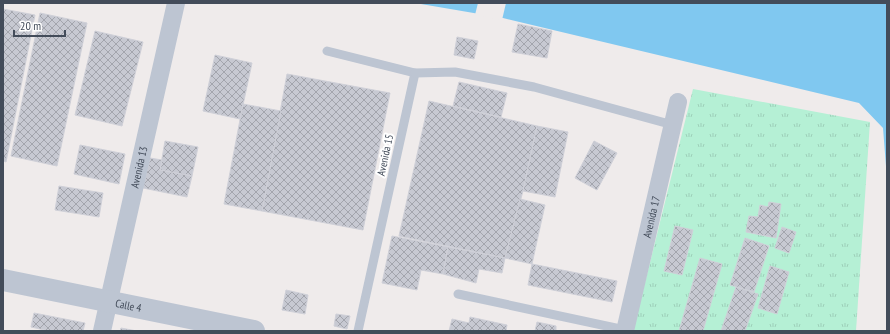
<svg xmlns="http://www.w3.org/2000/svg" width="890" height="334" font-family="'PT Sans Narrow',sans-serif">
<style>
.park{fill:url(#park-tufts)}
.water{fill:#80c8f0}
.pier{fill:#efebeb}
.building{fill:url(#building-cross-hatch);stroke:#cfd0d8}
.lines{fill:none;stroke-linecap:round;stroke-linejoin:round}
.service{stroke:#bdc5d2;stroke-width:9}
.minor{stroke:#bdc5d2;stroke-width:18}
.tertiary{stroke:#bdc5d2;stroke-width:22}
.labels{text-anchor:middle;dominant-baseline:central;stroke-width:4;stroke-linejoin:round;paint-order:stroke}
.street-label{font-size:11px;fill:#434c5a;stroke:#fff}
</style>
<defs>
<pattern id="park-tufts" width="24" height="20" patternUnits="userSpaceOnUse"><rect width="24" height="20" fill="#b5f0d5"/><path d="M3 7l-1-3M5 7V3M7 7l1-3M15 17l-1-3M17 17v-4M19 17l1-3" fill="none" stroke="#9dcfb9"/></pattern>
<pattern id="building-cross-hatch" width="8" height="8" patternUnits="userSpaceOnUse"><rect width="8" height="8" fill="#c7c9d2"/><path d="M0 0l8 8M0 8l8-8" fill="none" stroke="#a3a5ad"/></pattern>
</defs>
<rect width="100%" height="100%" fill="#efebeb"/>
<polygon class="park" points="693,89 870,122 856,331 633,331"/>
<polygon class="water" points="415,3 887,3 887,179 883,128 859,103 503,18"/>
<polygon class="pier" points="478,3 506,3 502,20 475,15"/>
<g class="building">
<polygon points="3,9 35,15 6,162 3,161"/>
<polygon points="40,13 87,23 57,166 11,156"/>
<polygon points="518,24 552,31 547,58 512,52"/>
<polygon points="95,31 143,42 122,126 75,115"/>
<polygon points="457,37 478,41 474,59 454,55"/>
<polygon points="215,55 252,63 240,119 203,111"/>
<polygon points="287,74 390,93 363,230 262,211"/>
<polygon points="459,82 507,93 501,117 453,106"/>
<polygon points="429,101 537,126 523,191 505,258 399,236"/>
<polygon points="243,104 281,111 262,211 224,204"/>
<polygon points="537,126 568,132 555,197 523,191"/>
<polygon points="165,141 198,147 192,176 160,170"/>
<polygon points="594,141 617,153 597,190 575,178"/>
<polygon points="80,145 125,154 119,184 74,174"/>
<polygon points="150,158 162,160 160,170 192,176 187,197 143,188"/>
<polygon points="59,186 103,193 99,217 55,210"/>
<polygon points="520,199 545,205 532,264 505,258"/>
<polygon points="769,202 781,204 776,238 746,232 749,216 758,217 760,205 768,207"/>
<polygon points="675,226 693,230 682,275 664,271"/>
<polygon points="782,227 796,232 789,253 775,248"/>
<polygon points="392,236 448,247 443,274 421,270 417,290 382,283"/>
<polygon points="745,238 769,246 754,292 730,285"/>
<polygon points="448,247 505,258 502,273 479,269 476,283 443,274"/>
<polygon points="700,258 722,264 703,331 679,331"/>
<polygon points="532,264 617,281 612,302 528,285"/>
<polygon points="770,266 789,272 777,314 758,308"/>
<polygon points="736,287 758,294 745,331 721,331"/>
<polygon points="286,290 308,295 305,314 282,310"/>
<polygon points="34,313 85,323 83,331 49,331 31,327"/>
<polygon points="336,314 350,316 347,329 334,326"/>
<polygon points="470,317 507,325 506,331 449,331 452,319 469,323"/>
<polygon points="537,322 556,326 556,331 535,331"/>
<polygon points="121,328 137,331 120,331"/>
</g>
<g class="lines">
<g class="service">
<polyline points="327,51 415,73 358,331"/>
<polyline points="415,73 455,72 534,87 673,125"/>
<polyline points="458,294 625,330"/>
</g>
<g class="minor">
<path id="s1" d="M102,331L176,3"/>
<path id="s2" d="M625,331L678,102"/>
</g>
<path class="tertiary" id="s3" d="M3,280L254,331"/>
</g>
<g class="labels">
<g class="street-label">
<text transform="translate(385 155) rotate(-78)">Avenida 15</text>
<text stroke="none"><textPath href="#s1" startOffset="168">Avenida 13</textPath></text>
<text stroke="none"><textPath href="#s2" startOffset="117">Avenida 17</textPath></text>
<text stroke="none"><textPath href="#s3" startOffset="128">Calle 4</textPath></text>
</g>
</g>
<rect width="890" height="334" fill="none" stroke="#434c5a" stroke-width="8"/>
<path d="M14 30v6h51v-6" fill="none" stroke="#434c5a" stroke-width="2"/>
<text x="20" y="30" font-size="12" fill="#434c5a" stroke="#ffffff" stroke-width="3" paint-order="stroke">20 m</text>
</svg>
